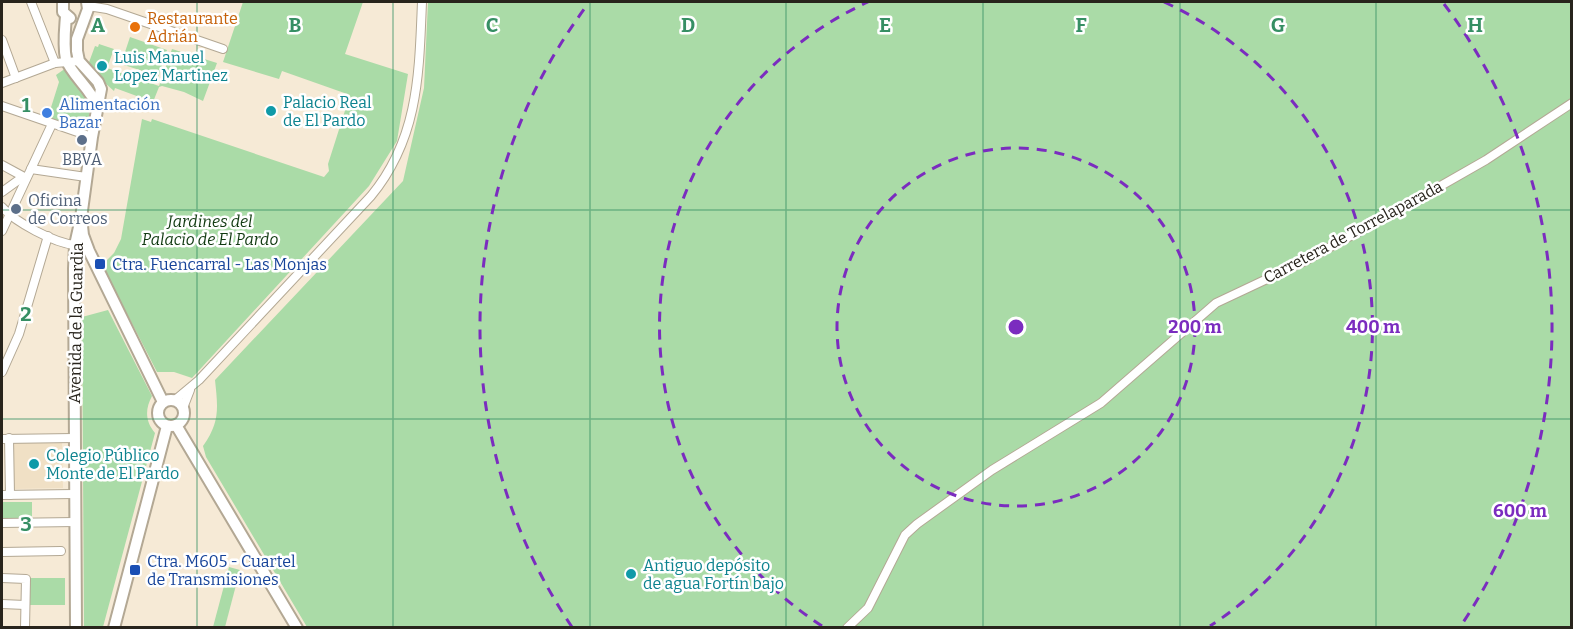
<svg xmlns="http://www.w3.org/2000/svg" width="1573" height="629" font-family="Bitter,serif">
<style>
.built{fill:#f0e0c5}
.green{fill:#aadba7}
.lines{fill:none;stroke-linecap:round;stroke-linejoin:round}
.street-casing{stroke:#b3a894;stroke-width:10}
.secondary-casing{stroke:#b3a894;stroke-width:14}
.street{stroke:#fff;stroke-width:8}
.secondary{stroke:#fff;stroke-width:10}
.grid{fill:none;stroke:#368f64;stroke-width:1.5;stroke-opacity:0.55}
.ring{fill:none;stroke:#7b2cbf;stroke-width:3;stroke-dasharray:10 8}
.food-dot{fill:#e8710a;stroke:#fff;stroke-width:2}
.culture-dot{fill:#0f9aa8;stroke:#fff;stroke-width:2}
.shop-dot{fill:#3f7fe0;stroke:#fff;stroke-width:2}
.service-dot{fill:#5c6f8a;stroke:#fff;stroke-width:2}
.transit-dot{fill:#1a4fb4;stroke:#fff;stroke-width:2}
.labels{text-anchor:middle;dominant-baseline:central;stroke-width:5;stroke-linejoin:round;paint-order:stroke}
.food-label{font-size:16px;fill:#c56008;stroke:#fff;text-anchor:start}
.culture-label{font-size:16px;fill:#0d838f;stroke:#fff;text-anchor:start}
.shop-label{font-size:16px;fill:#366cbe;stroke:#fff;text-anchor:start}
.service-label{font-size:16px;fill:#4e5e75;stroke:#fff}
.park-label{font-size:16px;font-style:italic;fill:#113a11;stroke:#fff}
.street-label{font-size:16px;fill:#28241c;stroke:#fff}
.transit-label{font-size:16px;fill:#164399;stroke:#fff;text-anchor:start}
.grid-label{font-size:20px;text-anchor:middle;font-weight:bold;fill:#368f64;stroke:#fff;stroke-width:5;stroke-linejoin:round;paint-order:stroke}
.centre{fill:#7b2cbf;stroke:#fff;stroke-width:3}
.ring-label{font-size:18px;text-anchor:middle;font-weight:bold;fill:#7b2cbf;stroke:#fff;stroke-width:5;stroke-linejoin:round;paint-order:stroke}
</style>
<rect width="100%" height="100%" fill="#f6ead6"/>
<polygon class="built" points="62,442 63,488 14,489 14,443"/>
<g class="green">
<polygon points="243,2 363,2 345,54 408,74 397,141 369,186 192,378 174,372 157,372 102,265 114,253 121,239 142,119 151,122 152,119 324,177 329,171 328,164 350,95 282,71 279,79 223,62"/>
<path d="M428,2H1571V627H307L206,457L203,446C220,422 218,408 215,380L403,181L424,88Z"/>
<polygon points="130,37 167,50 158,78 155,77 155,75 121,64"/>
<polygon points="99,44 114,49 107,68 159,86 172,49 217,63 203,101 184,92 162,86 159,87 153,102 115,88 114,91 97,76 88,65 95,46 98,47"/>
<polygon points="66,68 91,102 87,131 48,117 59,82 56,75"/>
<path d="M108,310L152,396C145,409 145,421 155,433L103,627H84L82,317Z"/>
<polygon points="2,502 32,502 32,518 2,519"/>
<polygon points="229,567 240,570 225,627 213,627"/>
<rect x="27" y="578" width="38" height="27"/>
</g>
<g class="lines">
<g class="street-casing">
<g id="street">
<polyline points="31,2 55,63"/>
<polyline points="88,6 107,9 223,49"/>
<polyline points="2,40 16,78"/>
<polyline points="2,83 55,63 79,61"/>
<polyline points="2,106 92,137"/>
<polyline points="2,165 26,178"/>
<polyline points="31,169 86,177"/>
<polyline points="2,192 20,179 26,178"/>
<path d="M2,207C15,222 54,243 75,245"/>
<polyline points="2,231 52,124"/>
<polyline points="2,372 19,334 48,236"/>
<path d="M175,400L199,380L371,196C419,138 419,73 422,2"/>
<polyline points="183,408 190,390"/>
<polyline points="9,438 10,495"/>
<polyline points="2,439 74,438"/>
<polyline points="2,495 74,494"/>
<polyline points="2,523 75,522"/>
<polyline points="2,552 61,551"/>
<polyline points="2,578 26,579 25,628"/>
<polyline points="2,604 25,605"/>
<polyline points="847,628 868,608 905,535 917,524 992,470 1101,403 1216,303 1303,262 1416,200 1486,160 1572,103"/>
</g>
</g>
<g class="secondary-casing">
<g id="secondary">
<polyline points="63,2 63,12 70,18"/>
<path d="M66,16C65,30 63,45 66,59C70,73 91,89 97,106"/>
<polyline points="82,226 83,235 89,251 163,402"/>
<circle cx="171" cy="413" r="13"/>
<polyline points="176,425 297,628"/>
<polyline points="76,628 74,269 75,245 81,218 92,137 101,89 98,82 79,61 77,51 77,39 88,9 87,2"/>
<polyline points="114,628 167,426"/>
</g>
</g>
<use href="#street" class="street"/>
<use href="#secondary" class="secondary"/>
</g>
<path class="grid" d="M197,2V628M393,2V628M590,2V628M786,2V628M983,2V628M1180,2V628M1376,2V628M2,210H1572M2,419H1572"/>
<g class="ring">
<circle cx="1016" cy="327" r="179"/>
<path d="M822 626A357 357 0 0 1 868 2M1164 2A357 357 0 0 1 1210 626"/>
<path d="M572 627A536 536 0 0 1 588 4M1444 4A536 536 0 0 1 1460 627"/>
</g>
<circle class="food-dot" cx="135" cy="27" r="6"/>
<g class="culture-dot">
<circle cx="102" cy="66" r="6"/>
<circle cx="271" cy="111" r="6"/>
<circle cx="34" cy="464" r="6"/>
<circle cx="631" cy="574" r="6"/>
</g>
<circle class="shop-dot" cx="47" cy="113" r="6"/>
<g class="service-dot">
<circle cx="82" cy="140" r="6"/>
<circle cx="16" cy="209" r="6"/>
</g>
<g class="transit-dot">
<rect x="94" y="258" width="12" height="12" rx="3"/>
<rect x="129" y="564" width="12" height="12" rx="3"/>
</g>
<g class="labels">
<g class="food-label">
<text x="147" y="18">Restaurante<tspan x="147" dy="18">Adrián</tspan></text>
</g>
<g class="culture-label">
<text x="114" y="57">Luis Manuel<tspan x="114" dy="18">Lopez Martinez</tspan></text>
<text x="283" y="102">Palacio Real<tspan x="283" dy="18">de El Pardo</tspan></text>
<text x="46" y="455">Colegio Público<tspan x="46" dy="18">Monte de El Pardo</tspan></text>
<text x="643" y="565">Antiguo depósito<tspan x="643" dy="18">de agua Fortín bajo</tspan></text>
</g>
<g class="shop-label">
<text x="59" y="104">Alimentación<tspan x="59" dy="18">Bazar</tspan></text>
</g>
<g class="service-label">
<text x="82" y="159">BBVA</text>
<text x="28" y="200" text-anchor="start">Oficina<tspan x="28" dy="18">de Correos</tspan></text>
</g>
<g class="park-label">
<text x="210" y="221">Jardines del<tspan x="210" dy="18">Palacio de El Pardo</tspan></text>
</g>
<g class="street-label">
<text transform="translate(1353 232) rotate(-28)">Carretera de Torrelaparada</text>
<text transform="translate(76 323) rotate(-89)">Avenida de la Guardia</text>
</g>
<g class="transit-label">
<text x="112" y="264">Ctra. Fuencarral - Las Monjas</text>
<text x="147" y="561">Ctra. M605 - Cuartel<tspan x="147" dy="18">de Transmisiones</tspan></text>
</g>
</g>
<g class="grid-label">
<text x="98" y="32">A</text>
<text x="295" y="32">B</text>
<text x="492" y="32">C</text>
<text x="688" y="32">D</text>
<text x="885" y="32">E</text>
<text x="1081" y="32">F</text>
<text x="1278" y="32">G</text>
<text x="1475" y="32">H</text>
<text x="26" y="112">1</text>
<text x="26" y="321">2</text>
<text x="26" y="531">3</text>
</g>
<circle cx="1016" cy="327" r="9" class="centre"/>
<g class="ring-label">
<text x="1195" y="333">200 m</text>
<text x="1373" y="333">400 m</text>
<text x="1520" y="517">600 m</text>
</g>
<rect width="1573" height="629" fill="none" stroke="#28241c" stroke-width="6"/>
</svg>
